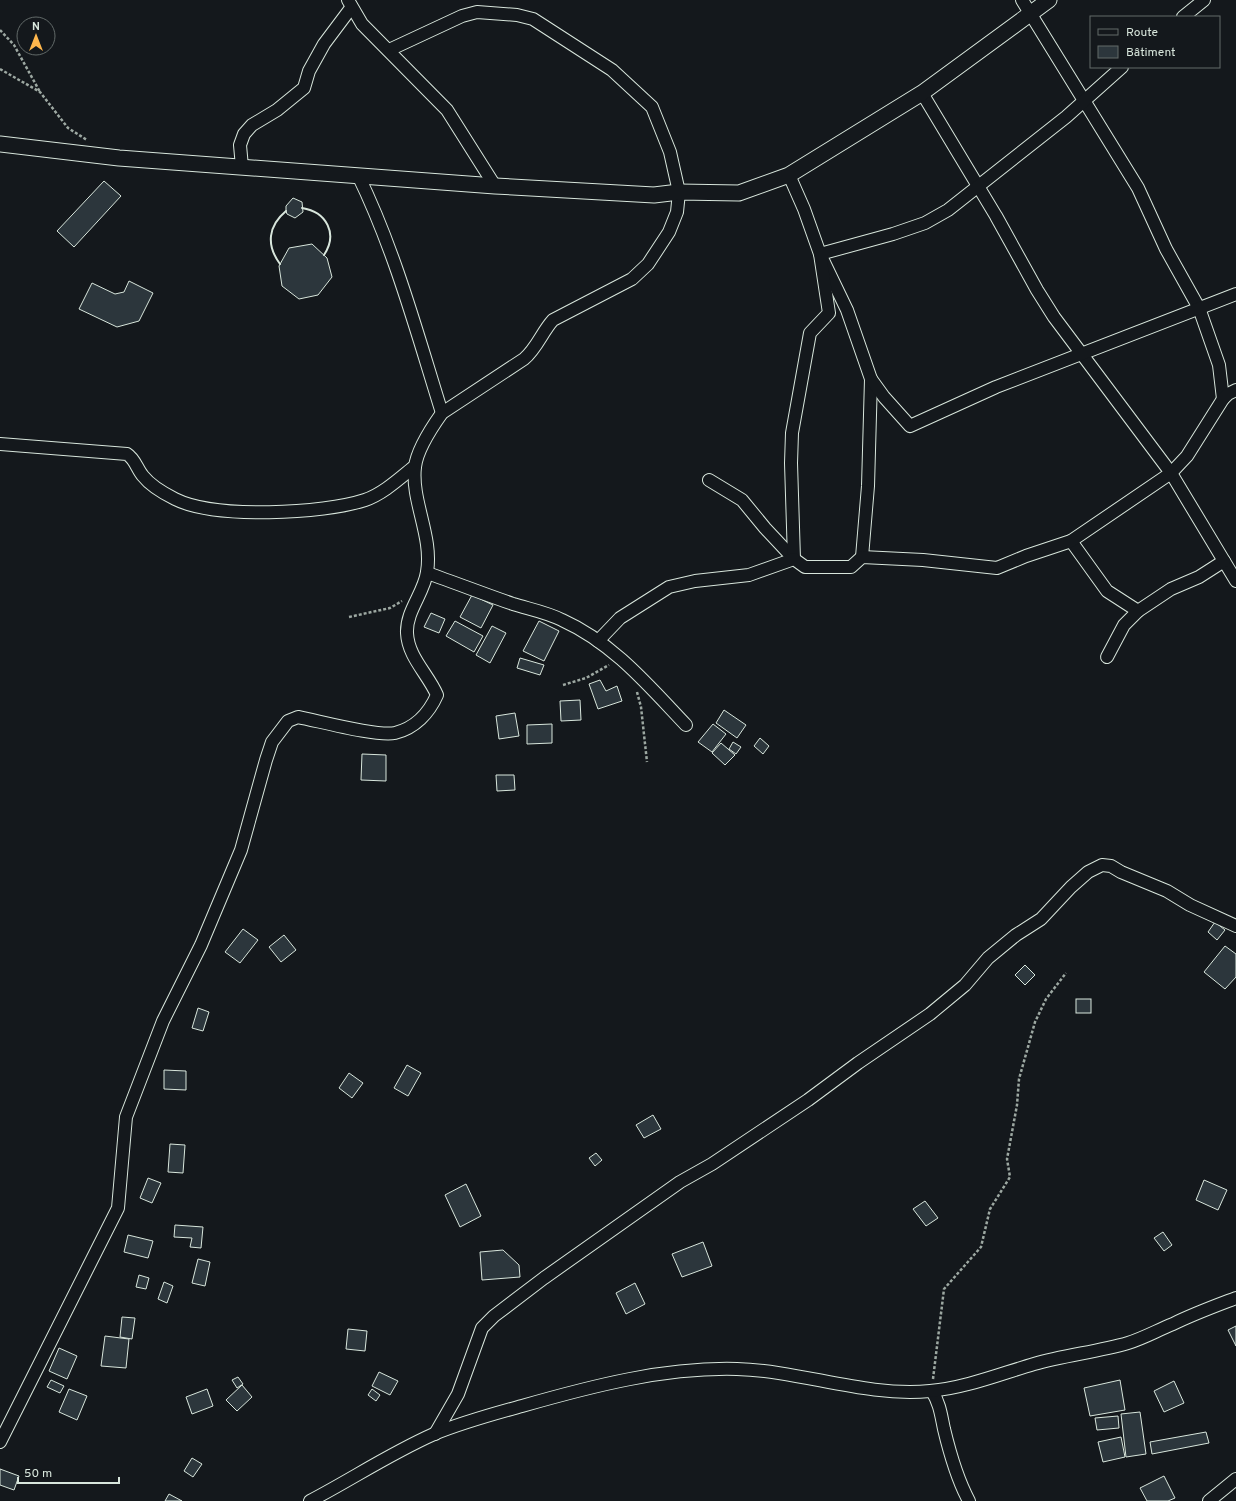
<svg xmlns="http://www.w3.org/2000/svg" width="1236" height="1501" font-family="Overpass,sans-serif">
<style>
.building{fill:#2c363c;stroke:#d8e6dc}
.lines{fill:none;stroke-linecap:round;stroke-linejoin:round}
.minor-casing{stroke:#d8e6dc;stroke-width:14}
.tertiary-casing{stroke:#d8e6dc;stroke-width:17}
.path{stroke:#9da8a2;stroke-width:2.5;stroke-dasharray:3 2;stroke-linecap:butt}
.minor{stroke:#14181c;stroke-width:12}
.tertiary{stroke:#14181c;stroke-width:15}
.wall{stroke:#d8e6dc;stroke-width:2}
</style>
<rect width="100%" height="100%" fill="#14181c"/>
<g class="building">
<polygon points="104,181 121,196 74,247 57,231"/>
<polygon points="293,198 302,202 303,212 295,218 287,214 286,211 286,206"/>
<polygon points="312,244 327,258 332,277 318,295 299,299 282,286 279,266 289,248"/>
<polygon points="129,281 153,293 139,321 117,327 79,309 92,283 115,294 124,292"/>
<polygon points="472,595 493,605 481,628 460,617"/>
<polygon points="431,613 445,619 439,633 424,627"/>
<polygon points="455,621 483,636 474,652 446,636"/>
<polygon points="539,621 559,631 544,661 523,651"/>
<polygon points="492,626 506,633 490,663 476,655"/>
<polygon points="520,658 544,665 540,675 517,668"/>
<polygon points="600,680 606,691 617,686 622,701 598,709 589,684"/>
<polygon points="580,700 581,720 561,721 560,701"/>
<polygon points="724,710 746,725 737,738 716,723"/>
<polygon points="515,713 519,736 499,739 496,716"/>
<polygon points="552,724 552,743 527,744 527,725"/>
<polygon points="713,724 726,734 712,752 698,742"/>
<polygon points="760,738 769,746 763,754 754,746"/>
<polygon points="733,742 741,747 736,754 729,749"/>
<polygon points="721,743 735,755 725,765 712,753"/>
<polygon points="362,754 386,755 386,781 361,780"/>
<polygon points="496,775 514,775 515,790 497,791"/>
<polygon points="1215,922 1225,930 1217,940 1208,932"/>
<polygon points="243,929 258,940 240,963 225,952"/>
<polygon points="284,935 296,950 281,962 269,947"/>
<polygon points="1225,946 1236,954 1236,977 1225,989 1204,972"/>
<polygon points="1025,965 1035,975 1025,985 1015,975"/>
<rect x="1076" y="999" width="15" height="14"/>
<polygon points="198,1008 209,1012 203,1031 192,1028"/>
<polygon points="407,1065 421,1073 408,1096 394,1088"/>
<polygon points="164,1070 186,1071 186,1090 164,1089"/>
<polygon points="349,1073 363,1083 352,1098 339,1088"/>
<polygon points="653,1115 661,1129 644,1138 636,1125"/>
<polygon points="170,1144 185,1145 183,1173 168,1172"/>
<polygon points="596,1153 602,1160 595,1166 589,1158"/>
<polygon points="148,1178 161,1183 152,1203 140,1198"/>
<polygon points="1204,1180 1227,1190 1218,1210 1196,1200"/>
<polygon points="466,1184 481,1216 460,1227 445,1195"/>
<polygon points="925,1201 938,1218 926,1226 913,1209"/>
<polygon points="175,1225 203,1227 201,1248 190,1247 192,1238 174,1237"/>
<polygon points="1163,1232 1172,1245 1164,1251 1154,1238"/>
<polygon points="128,1235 153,1241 148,1258 124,1252"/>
<polygon points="703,1242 712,1266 682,1277 672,1254"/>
<polygon points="503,1250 519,1265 520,1277 482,1280 480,1252"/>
<polygon points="198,1259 210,1262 205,1286 192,1283"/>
<polygon points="139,1275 149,1278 146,1289 136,1287"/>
<polygon points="164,1282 173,1286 167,1303 158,1299"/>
<polygon points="635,1283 645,1304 626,1314 616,1293"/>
<polygon points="122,1317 135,1318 132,1339 120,1337"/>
<polygon points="1236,1326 1236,1346 1228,1330"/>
<polygon points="348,1329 367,1331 365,1351 346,1349"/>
<polygon points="105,1336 129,1339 126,1368 101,1366"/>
<polygon points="59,1348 77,1356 67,1379 49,1371"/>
<polygon points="379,1372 398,1381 390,1395 372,1386"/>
<polygon points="238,1377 243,1384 237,1388 232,1380"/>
<polygon points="51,1380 64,1386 60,1393 47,1387"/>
<polygon points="1120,1380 1125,1410 1090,1416 1084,1388"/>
<polygon points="1174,1381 1184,1403 1164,1412 1154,1391"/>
<polygon points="242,1385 252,1397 237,1411 226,1400"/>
<polygon points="69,1389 87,1396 77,1420 59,1412"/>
<polygon points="207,1389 213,1406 192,1414 186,1397"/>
<polygon points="372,1389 380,1395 376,1401 368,1395"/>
<polygon points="1140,1412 1146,1454 1126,1457 1121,1414"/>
<polygon points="1118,1416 1119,1428 1097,1430 1095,1418"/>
<polygon points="1206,1432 1209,1443 1152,1454 1150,1442"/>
<polygon points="1121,1437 1125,1457 1103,1462 1098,1442"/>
<polygon points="192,1458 202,1464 193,1477 184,1471"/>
<polygon points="0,1469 19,1476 14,1490 0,1485"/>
<polygon points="1164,1476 1175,1498 1168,1501 1147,1501 1140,1488"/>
<polygon points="169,1494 182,1501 165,1501"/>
</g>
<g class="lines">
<g class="minor-casing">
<g id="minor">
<polyline points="348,0 362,24 447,110 495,186"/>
<polyline points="1022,0 1138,188 1166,249 1199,308 1219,365 1223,399"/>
<polyline points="1183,17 1204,0"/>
<polyline points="922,93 996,216 1037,290 1054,317 1171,473 1236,581"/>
<polyline points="242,167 240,145 244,134 252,125 277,110 304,88 309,71 324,44 351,8"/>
<path d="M358,175C395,251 417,333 442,413"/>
<polyline points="789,175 804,209 820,254 847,310 871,379 868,486 862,557"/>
<polyline points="871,379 884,397 910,426 996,387 1236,294"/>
<path d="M0,444L127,454C135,459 137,469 143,476C150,485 165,494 175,499C215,519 323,514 365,500C383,494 400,478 415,466"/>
<polyline points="709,480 742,500 765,528 794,559"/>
<polyline points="1071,541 1107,591 1138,611"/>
<polyline points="794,559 791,463 792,433 810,333 829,313 820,254 893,234 925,223 948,210 1066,117 1122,67"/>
<path d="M427,573C456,583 484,594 513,604C529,609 546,612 562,620C613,643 648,685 686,725"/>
<polyline points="598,641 620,618 669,587 695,581 749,575 794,559 805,567 851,567 862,557 923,560 997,568 1026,556 1071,541 1171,473 1187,456 1223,399 1228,394 1236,390"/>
<polyline points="1107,657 1124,625 1138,611 1171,589 1199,577 1224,561"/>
<path d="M932,1391C940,1404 941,1415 944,1429C950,1454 957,1479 969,1501"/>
<polyline points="435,1434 458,1394 482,1328 494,1316 544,1278 680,1182 712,1164 808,1100 858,1063 930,1014 965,985 988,958 1016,935 1041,919 1071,887 1088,872 1102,865 1111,866 1121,872 1167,891 1190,905 1236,926"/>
<path d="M0,1442L118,1208L126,1117L163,1021L201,945L241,850L266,760L272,742L288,721L298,717C319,721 378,737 395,733C415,728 429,713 437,695C428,674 408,657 407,633C406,611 424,593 427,572C433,536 411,501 415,467C417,449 432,427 442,413L524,359C537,348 542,332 553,320L632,279L648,264L669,232L677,212L679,192L670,152L652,107L612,70L533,19L517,15L477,12L462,16L389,50"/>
<path d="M310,1501C352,1479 391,1453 434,1434C463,1422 493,1414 522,1406C592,1386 665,1367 737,1369C803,1371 864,1397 930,1391C965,1388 1000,1374 1034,1364C1065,1355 1097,1352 1128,1343C1144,1338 1158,1330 1173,1324C1193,1314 1215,1306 1236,1298"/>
<polyline points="1209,1501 1236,1479"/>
</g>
</g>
<g class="tertiary-casing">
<polyline id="tertiary" points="0,144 119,158 495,186 654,195 679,192 739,193 789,175 922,93 1049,0"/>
</g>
<g class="path">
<polyline points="0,30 14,45 40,92"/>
<polyline points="0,69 40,92 68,128 87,140"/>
<polyline points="349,617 390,608 402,601"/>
<polyline points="563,685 586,678 609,665"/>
<polyline points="637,692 641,707 647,762"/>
<polyline points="933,1379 944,1289 981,1247 990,1209 1010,1177 1007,1159 1017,1105 1019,1079 1035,1022 1046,999 1066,973"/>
</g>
<use href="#minor" class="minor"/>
<use href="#tertiary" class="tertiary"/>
<g class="wall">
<path d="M302,208C327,212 338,234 324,255"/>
<path d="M280,264C266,245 268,226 286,211"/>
</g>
</g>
<rect x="1090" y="16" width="130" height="52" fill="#14181c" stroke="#626a69"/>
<rect x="1098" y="29" width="20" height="6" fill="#14181c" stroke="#626a69"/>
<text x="1126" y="36" font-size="12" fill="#d8e6dc">Route</text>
<rect x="1098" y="46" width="20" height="12" fill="#2c363c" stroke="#626a69"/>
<text x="1126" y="56" font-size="12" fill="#d8e6dc">Bâtiment</text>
<g transform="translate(36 36)"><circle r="19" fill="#14181c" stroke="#626a69"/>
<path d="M0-3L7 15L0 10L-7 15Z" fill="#ffb74d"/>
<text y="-6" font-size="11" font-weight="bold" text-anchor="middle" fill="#d8e6dc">N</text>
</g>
<path d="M18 1477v6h101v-6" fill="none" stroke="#d8e6dc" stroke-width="2"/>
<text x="24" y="1477" font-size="12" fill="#d8e6dc" stroke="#14181c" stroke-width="3" paint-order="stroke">50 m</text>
</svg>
